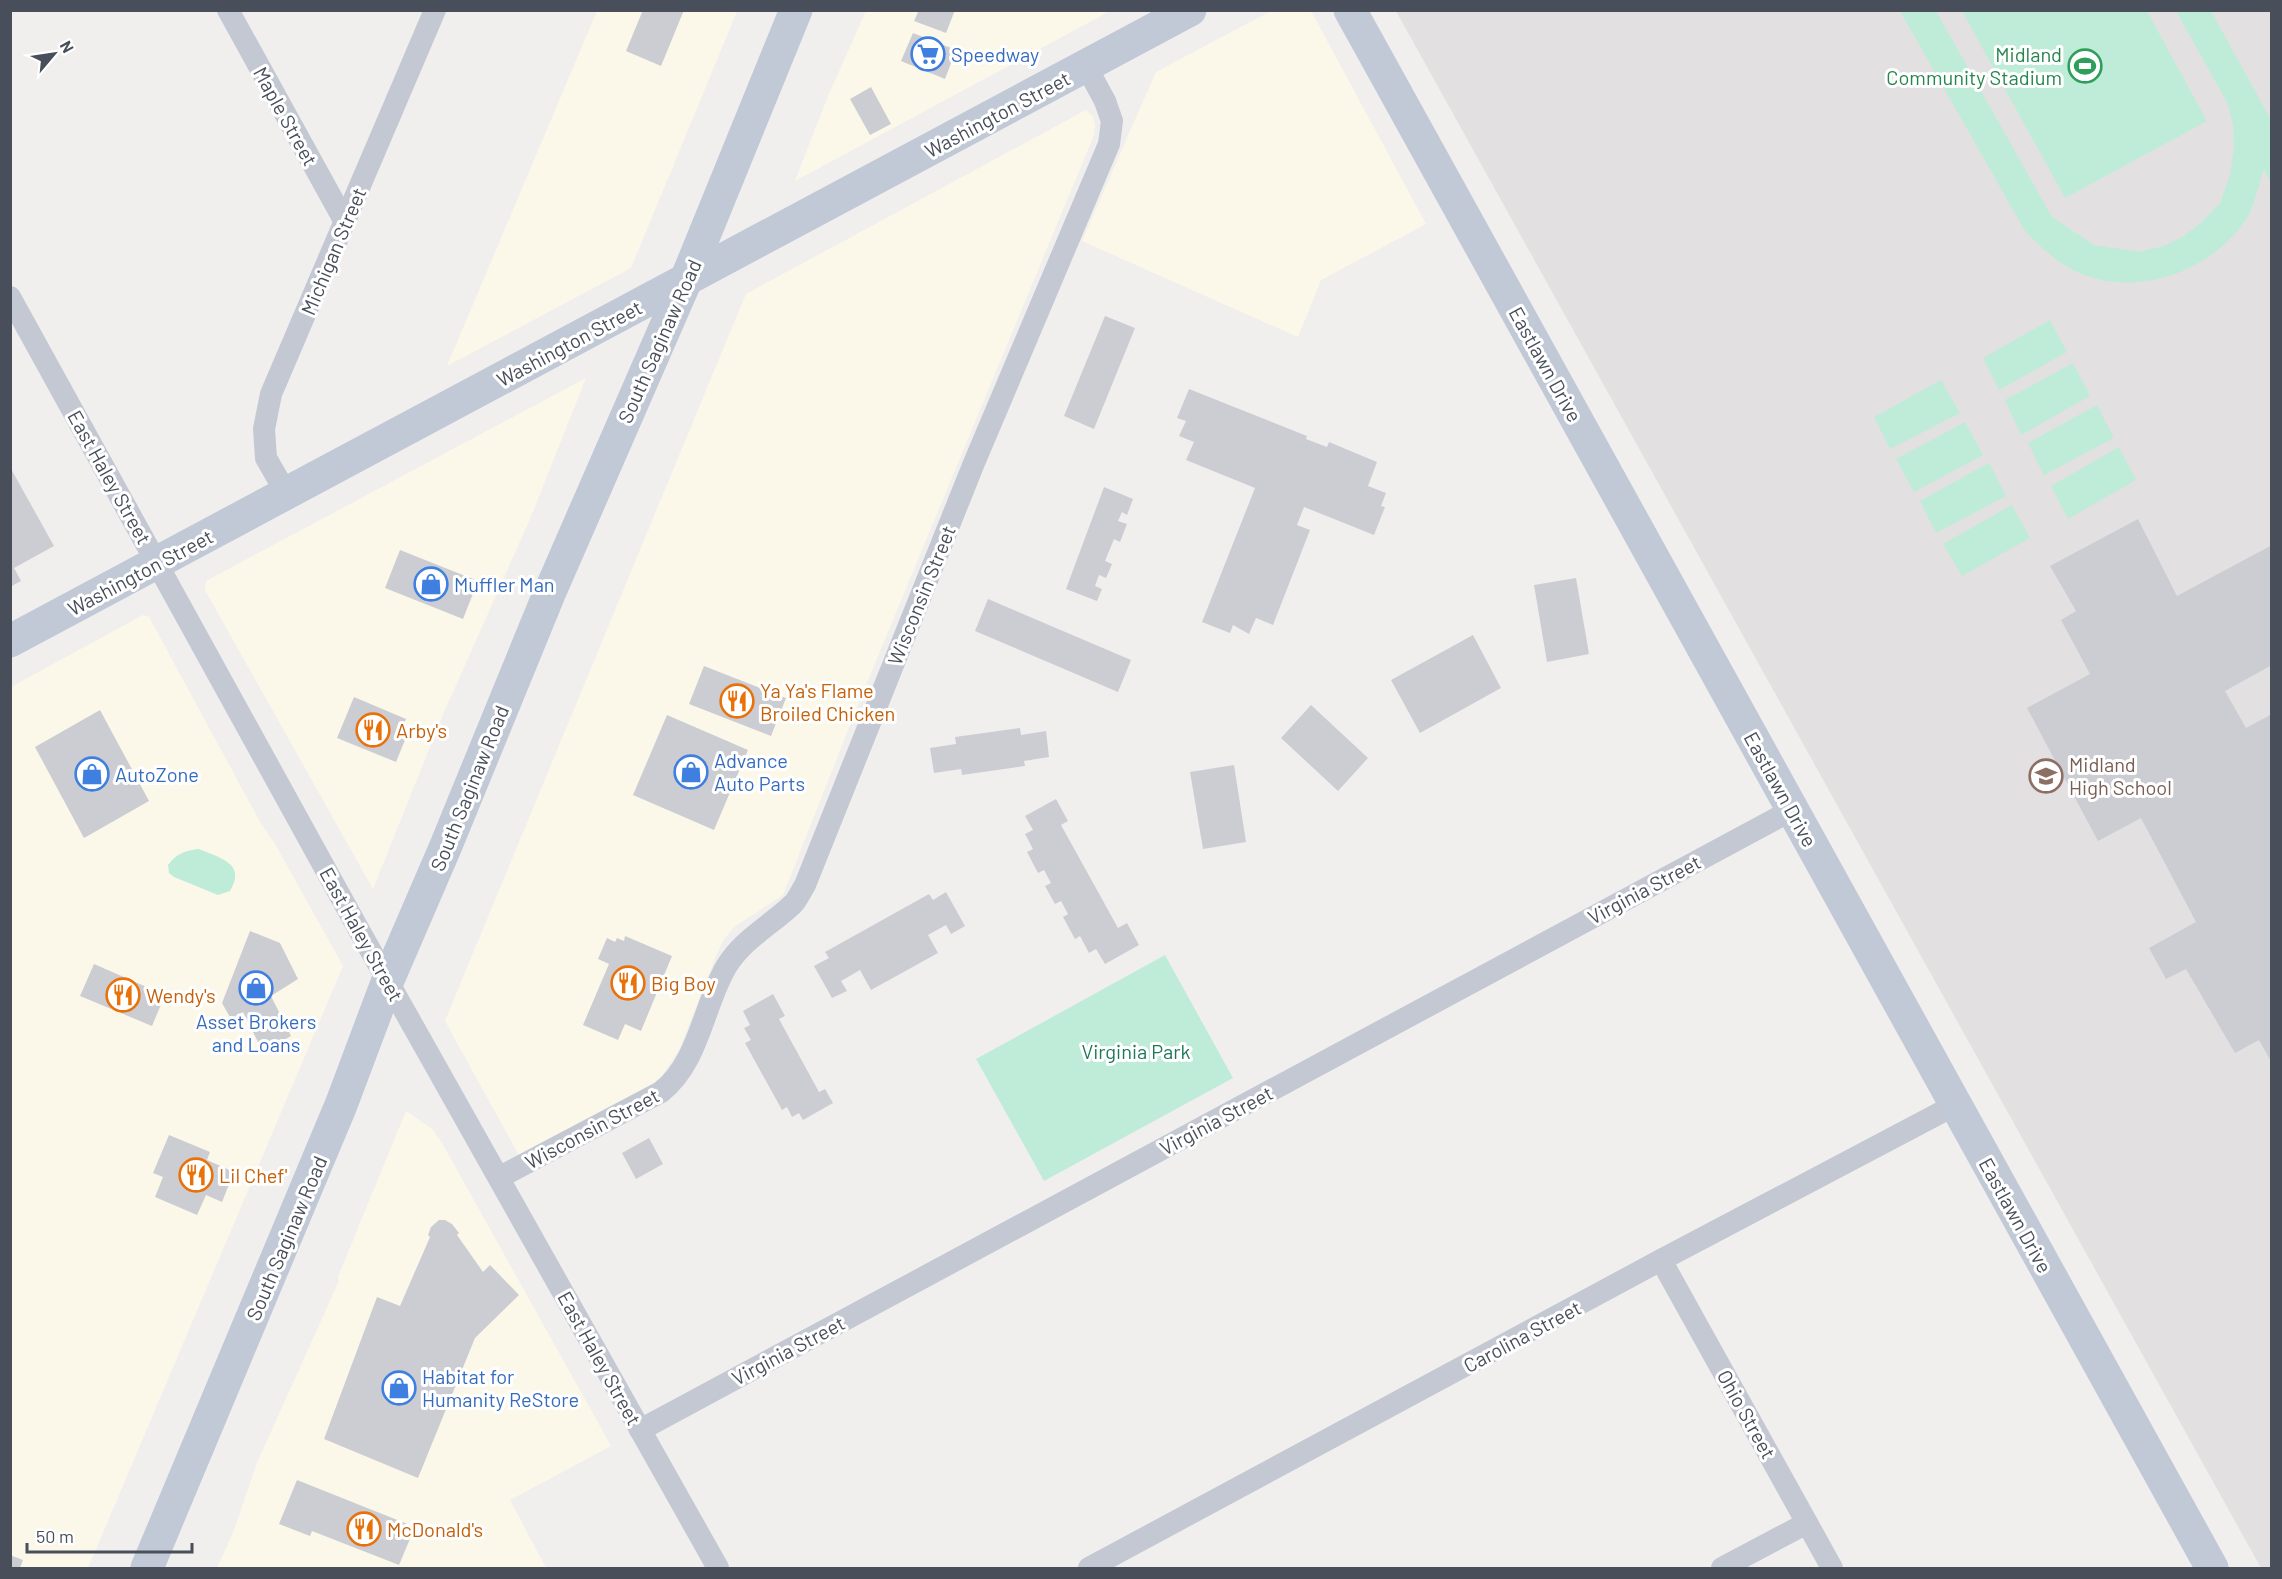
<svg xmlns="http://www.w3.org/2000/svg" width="2282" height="1579" font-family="Barlow,sans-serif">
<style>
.commercial{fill:#fbf8e9}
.education{fill:#e2e0e0}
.green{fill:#bfecd8}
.building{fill:#cccdd3}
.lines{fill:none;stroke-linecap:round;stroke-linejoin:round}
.street{stroke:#c3c8d3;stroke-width:22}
.secondary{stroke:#c2c9d6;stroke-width:33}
.labels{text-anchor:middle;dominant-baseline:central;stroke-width:6;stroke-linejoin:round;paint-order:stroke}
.shop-label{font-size:20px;fill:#366cbe;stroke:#fff;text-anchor:start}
.leisure-label{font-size:20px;fill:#27864d;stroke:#fff;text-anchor:end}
.street-label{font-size:20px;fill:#484f5b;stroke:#fff}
.food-label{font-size:20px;fill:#c56008;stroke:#fff;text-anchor:start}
.education-label{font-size:20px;fill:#785e54;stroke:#fff;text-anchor:start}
.park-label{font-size:20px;fill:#1d7858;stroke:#fff}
</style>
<rect width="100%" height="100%" fill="#f1efee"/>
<g class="commercial">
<polygon points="1273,10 1311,11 1426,224 1321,280 1298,337 1082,241 1156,72"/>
<polygon points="597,11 737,11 631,268 447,366"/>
<polygon points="866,11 1110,11 795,181 829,94"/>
<polygon points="1086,110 1093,117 1095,125 1094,135 863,692 783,895 734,927 724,939 716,956 679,1050 662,1076 651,1085 520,1157 445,1021 746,294"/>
<polygon points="586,378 530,519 444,712 373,889 205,590 206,581"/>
<polygon points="143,615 149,617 260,822 275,844 343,966 88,1568 11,1568 11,687"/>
<polygon points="406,1111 432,1129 442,1143 611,1446 510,1500 546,1568 217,1568 234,1530 257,1463 339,1281 338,1277"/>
</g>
<polygon class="education" points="1396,11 2271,11 2271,1568 2261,1568"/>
<g class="green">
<path d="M1900,11H1936L2052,217L2094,245L2140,252L2164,246L2184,236L2202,222L2220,203L2230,175L2234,149L2233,125L2228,104L2176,11H2211L2271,120V183L2264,169C2258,186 2255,206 2245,221C2209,273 2134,299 2075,271C2055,261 2040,246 2025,231Z"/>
<polygon points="1962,11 2147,11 2207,121 2065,198"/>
<polygon points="2050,320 2067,352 1999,390 1983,358"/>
<polygon points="2073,363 2090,396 2021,435 2005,400"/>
<polygon points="1941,380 1960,413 1890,449 1874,417"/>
<polygon points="2097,405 2114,438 2044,475 2028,443"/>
<polygon points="1965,422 1983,455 1914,492 1896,459"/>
<polygon points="2119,447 2136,480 2068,519 2051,486"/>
<polygon points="1989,463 2006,496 1936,533 1920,501"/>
<polygon points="2012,505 2030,538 1962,576 1943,544"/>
<path d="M199,849C210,854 238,861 235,877C235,882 232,887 230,891L218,895L174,877L169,873L168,865C176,854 186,850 199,849Z"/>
<polygon points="1165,955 1233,1078 1044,1181 976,1059"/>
</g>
<g class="building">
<polygon points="643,10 684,10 661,66 626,51"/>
<polygon points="919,10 955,10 946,33 914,21"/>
<polygon points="913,33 956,50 945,79 901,61"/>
<polygon points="871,87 891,124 870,135 850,99"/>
<polygon points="1105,316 1135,328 1094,429 1064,416"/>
<polygon points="1189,389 1307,436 1306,439 1327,447 1329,442 1377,462 1368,486 1386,493 1381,506 1385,507 1374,535 1304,507 1297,525 1310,530 1273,625 1256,618 1249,634 1233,625 1230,633 1202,622 1255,488 1186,460 1194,442 1179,436 1186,421 1177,418"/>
<polygon points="10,467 54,546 14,568 21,581 10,587"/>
<polygon points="1104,487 1133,499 1127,515 1122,512 1118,521 1127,524 1120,542 1114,539 1105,561 1112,564 1106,578 1099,575 1095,586 1102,589 1097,601 1066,589"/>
<polygon points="2138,519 2177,596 2272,545 2272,665 2225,691 2246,728 2272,714 2272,1063 2259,1040 2235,1053 2186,969 2166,979 2149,948 2196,922 2141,818 2098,841 2027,708 2090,674 2061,620 2076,611 2050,566"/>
<polygon points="400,550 478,581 463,619 385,588"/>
<polygon points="1576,578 1589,654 1547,662 1534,585"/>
<polygon points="988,599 1131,660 1118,692 975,631"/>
<polygon points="1473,635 1501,688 1420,733 1391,680"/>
<polygon points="704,666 786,698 771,736 689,704"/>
<polygon points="354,697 406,719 399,737 405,740 396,762 337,738"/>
<polygon points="1311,705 1368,758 1338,791 1281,738"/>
<polygon points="100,710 149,801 84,838 35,747"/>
<polygon points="667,715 748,750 714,830 633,795"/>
<polygon points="1020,728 1021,735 1046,731 1049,757 1024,761 1025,766 962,775 961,769 934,773 930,748 956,744 955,737"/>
<polygon points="1234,765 1246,842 1203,849 1190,772"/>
<polygon points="1056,799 1068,821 1061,825 1118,928 1127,923 1139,945 1105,964 1096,949 1089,953 1080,936 1075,939 1063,917 1068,914 1061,901 1055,904 1045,886 1051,883 1044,870 1038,873 1027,852 1033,849 1025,834 1033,830 1025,816"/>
<polygon points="946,892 965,926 951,934 946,925 928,935 938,953 871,990 860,970 841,981 847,991 832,998 814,966 829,958 825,952 929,894 933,900"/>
<polygon points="250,931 280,943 298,979 271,996 291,1036 263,1052 243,1012 231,1019 222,1003"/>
<polygon points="625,936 672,956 641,1031 625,1024 618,1040 583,1025 609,964 598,959 607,938 615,942 617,938 624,941"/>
<polygon points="94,964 165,995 152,1026 80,996"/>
<polygon points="773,994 785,1016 779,1019 819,1092 825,1089 833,1103 803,1120 799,1113 792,1117 787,1107 782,1110 745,1043 751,1040 744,1028 750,1025 743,1011"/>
<polygon points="169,1135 210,1152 207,1160 234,1172 222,1202 206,1195 197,1215 155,1197 163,1177 153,1173"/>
<polygon points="649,1138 663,1164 636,1179 622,1153"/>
<polygon points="439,1220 445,1220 452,1224 459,1233 457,1235 483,1272 490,1265 519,1295 475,1338 418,1478 324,1439 377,1297 400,1306 430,1237 428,1235 431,1227"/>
<polygon points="297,1480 415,1527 399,1565 312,1531 310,1536 279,1524"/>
<polygon points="10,1555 23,1560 20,1568 10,1568"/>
</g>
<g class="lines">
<g class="street">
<polyline points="228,10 345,222"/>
<polyline points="10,297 359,930 718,1568"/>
<polyline points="286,493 266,458 264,429 271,394 435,10"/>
<path d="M500,1177L661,1092C699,1062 703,1007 726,967C743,939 770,926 793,904C798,899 801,891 805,885L974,463L1109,144L1112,121L1105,101L1086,66"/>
<polyline points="1661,1260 1832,1568"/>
<polyline points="640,1430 1792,810"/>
<polyline points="1089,1568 1661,1260 1955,1105"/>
<polyline points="1722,1568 1807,1523"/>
</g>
<g class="secondary">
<polyline points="1350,10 2212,1568"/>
<polyline points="10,641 1190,10"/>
<polyline points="147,1568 341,1105 388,980 445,848 549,594 686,280 796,10"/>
</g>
</g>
<defs>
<g id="supermarket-ring" transform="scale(1.725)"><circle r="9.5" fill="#fff" stroke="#3f7fe0" stroke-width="1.5"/><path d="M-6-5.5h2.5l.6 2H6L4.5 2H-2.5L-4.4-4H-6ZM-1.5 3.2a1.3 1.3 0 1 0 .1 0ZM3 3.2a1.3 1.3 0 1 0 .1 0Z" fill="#3f7fe0"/></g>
<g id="stadium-ring" transform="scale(1.725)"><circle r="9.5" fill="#fff" stroke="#2e9e5b" stroke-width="1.5"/><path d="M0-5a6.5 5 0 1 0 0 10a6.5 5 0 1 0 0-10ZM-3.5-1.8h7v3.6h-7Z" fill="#2e9e5b"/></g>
<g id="shop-ring" transform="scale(1.725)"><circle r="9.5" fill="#fff" stroke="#3f7fe0" stroke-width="1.5"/><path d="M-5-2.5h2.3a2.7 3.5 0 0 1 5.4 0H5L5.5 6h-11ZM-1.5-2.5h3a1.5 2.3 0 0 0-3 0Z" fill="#3f7fe0"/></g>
<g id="restaurant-ring" transform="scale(1.725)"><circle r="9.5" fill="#fff" stroke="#e8710a" stroke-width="1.5"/><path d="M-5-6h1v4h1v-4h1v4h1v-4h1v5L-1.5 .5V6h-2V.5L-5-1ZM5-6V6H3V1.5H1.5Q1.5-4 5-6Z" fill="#e8710a"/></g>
<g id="school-ring" transform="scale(1.725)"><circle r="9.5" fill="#fff" stroke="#8d6e63" stroke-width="1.5"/><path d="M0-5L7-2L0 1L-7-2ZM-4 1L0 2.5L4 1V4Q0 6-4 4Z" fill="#8d6e63"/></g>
</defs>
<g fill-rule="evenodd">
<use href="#supermarket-ring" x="928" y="54"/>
<use href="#stadium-ring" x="2085" y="66"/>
<use href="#shop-ring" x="431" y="584"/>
<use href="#restaurant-ring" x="737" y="701"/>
<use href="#restaurant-ring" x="373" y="730"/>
<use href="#shop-ring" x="691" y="772"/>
<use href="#shop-ring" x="92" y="774"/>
<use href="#school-ring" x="2046" y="776"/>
<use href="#restaurant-ring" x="628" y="983"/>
<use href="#shop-ring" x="256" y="988"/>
<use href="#restaurant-ring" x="123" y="995"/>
<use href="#restaurant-ring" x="196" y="1175"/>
<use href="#shop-ring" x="399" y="1388"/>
<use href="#restaurant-ring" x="364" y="1529"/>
</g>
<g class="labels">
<g class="shop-label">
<text x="951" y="54">Speedway</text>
<text x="454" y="584">Muffler Man</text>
<text x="714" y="760">Advance<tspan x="714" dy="23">Auto Parts</tspan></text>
<text x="115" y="774">AutoZone</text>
<text x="256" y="1021" text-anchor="middle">Asset Brokers<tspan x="256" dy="23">and Loans</tspan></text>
<text x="422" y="1376">Habitat for<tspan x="422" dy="23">Humanity ReStore</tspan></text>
</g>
<g class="leisure-label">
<text x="2062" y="54">Midland<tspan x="2062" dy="23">Community Stadium</tspan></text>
</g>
<g class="street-label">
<text transform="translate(997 114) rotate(-28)">Washington Street</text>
<text transform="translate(286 116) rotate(61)">Maple Street</text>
<text transform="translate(333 251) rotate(-67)">Michigan Street</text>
<text transform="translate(659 341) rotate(-66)">South Saginaw Road</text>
<text transform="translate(569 343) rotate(-28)">Washington Street</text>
<text transform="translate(1546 364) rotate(61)">Eastlawn Drive</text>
<text transform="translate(110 477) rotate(61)">East Haley Street</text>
<text transform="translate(140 572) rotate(-28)">Washington Street</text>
<text transform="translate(921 595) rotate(-68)">Wisconsin Street</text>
<text transform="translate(469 788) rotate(-68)">South Saginaw Road</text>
<text transform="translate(1781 789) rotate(61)">Eastlawn Drive</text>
<text transform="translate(1644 889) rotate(-28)">Virginia Street</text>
<text transform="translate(362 934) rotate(61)">East Haley Street</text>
<text transform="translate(1216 1120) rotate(-28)">Virginia Street</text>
<text transform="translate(592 1128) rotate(-28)">Wisconsin Street</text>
<text transform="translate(2016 1215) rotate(61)">Eastlawn Drive</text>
<text transform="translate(286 1238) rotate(-67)">South Saginaw Road</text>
<text transform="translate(1522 1336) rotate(-28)">Carolina Street</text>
<text transform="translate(788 1350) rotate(-28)">Virginia Street</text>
<text transform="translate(600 1358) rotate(61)">East Haley Street</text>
<text transform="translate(1747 1414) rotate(61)">Ohio Street</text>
</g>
<g class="food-label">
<text x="760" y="690">Ya Ya's Flame<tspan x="760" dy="23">Broiled Chicken</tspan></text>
<text x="396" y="730">Arby's</text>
<text x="651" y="983">Big Boy</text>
<text x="146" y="995">Wendy's</text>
<text x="219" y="1175">Lil Chef'</text>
<text x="387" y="1529">McDonald's</text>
</g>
<g class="education-label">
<text x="2069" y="764">Midland<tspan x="2069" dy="23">High School</tspan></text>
</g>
<g class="park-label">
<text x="1136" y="1051">Virginia Park</text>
</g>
</g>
<rect width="2282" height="1579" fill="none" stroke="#484f5b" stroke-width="24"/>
<g transform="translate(54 54) rotate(61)" stroke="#ffffff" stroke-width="4.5" paint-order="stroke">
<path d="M0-4.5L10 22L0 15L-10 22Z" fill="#484f5b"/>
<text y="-9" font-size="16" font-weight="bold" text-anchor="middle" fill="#484f5b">N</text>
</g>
<path d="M27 1543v9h165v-9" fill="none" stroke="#484f5b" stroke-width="3"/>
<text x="36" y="1543" font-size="18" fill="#484f5b" stroke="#ffffff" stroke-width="4.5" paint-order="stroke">50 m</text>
</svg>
